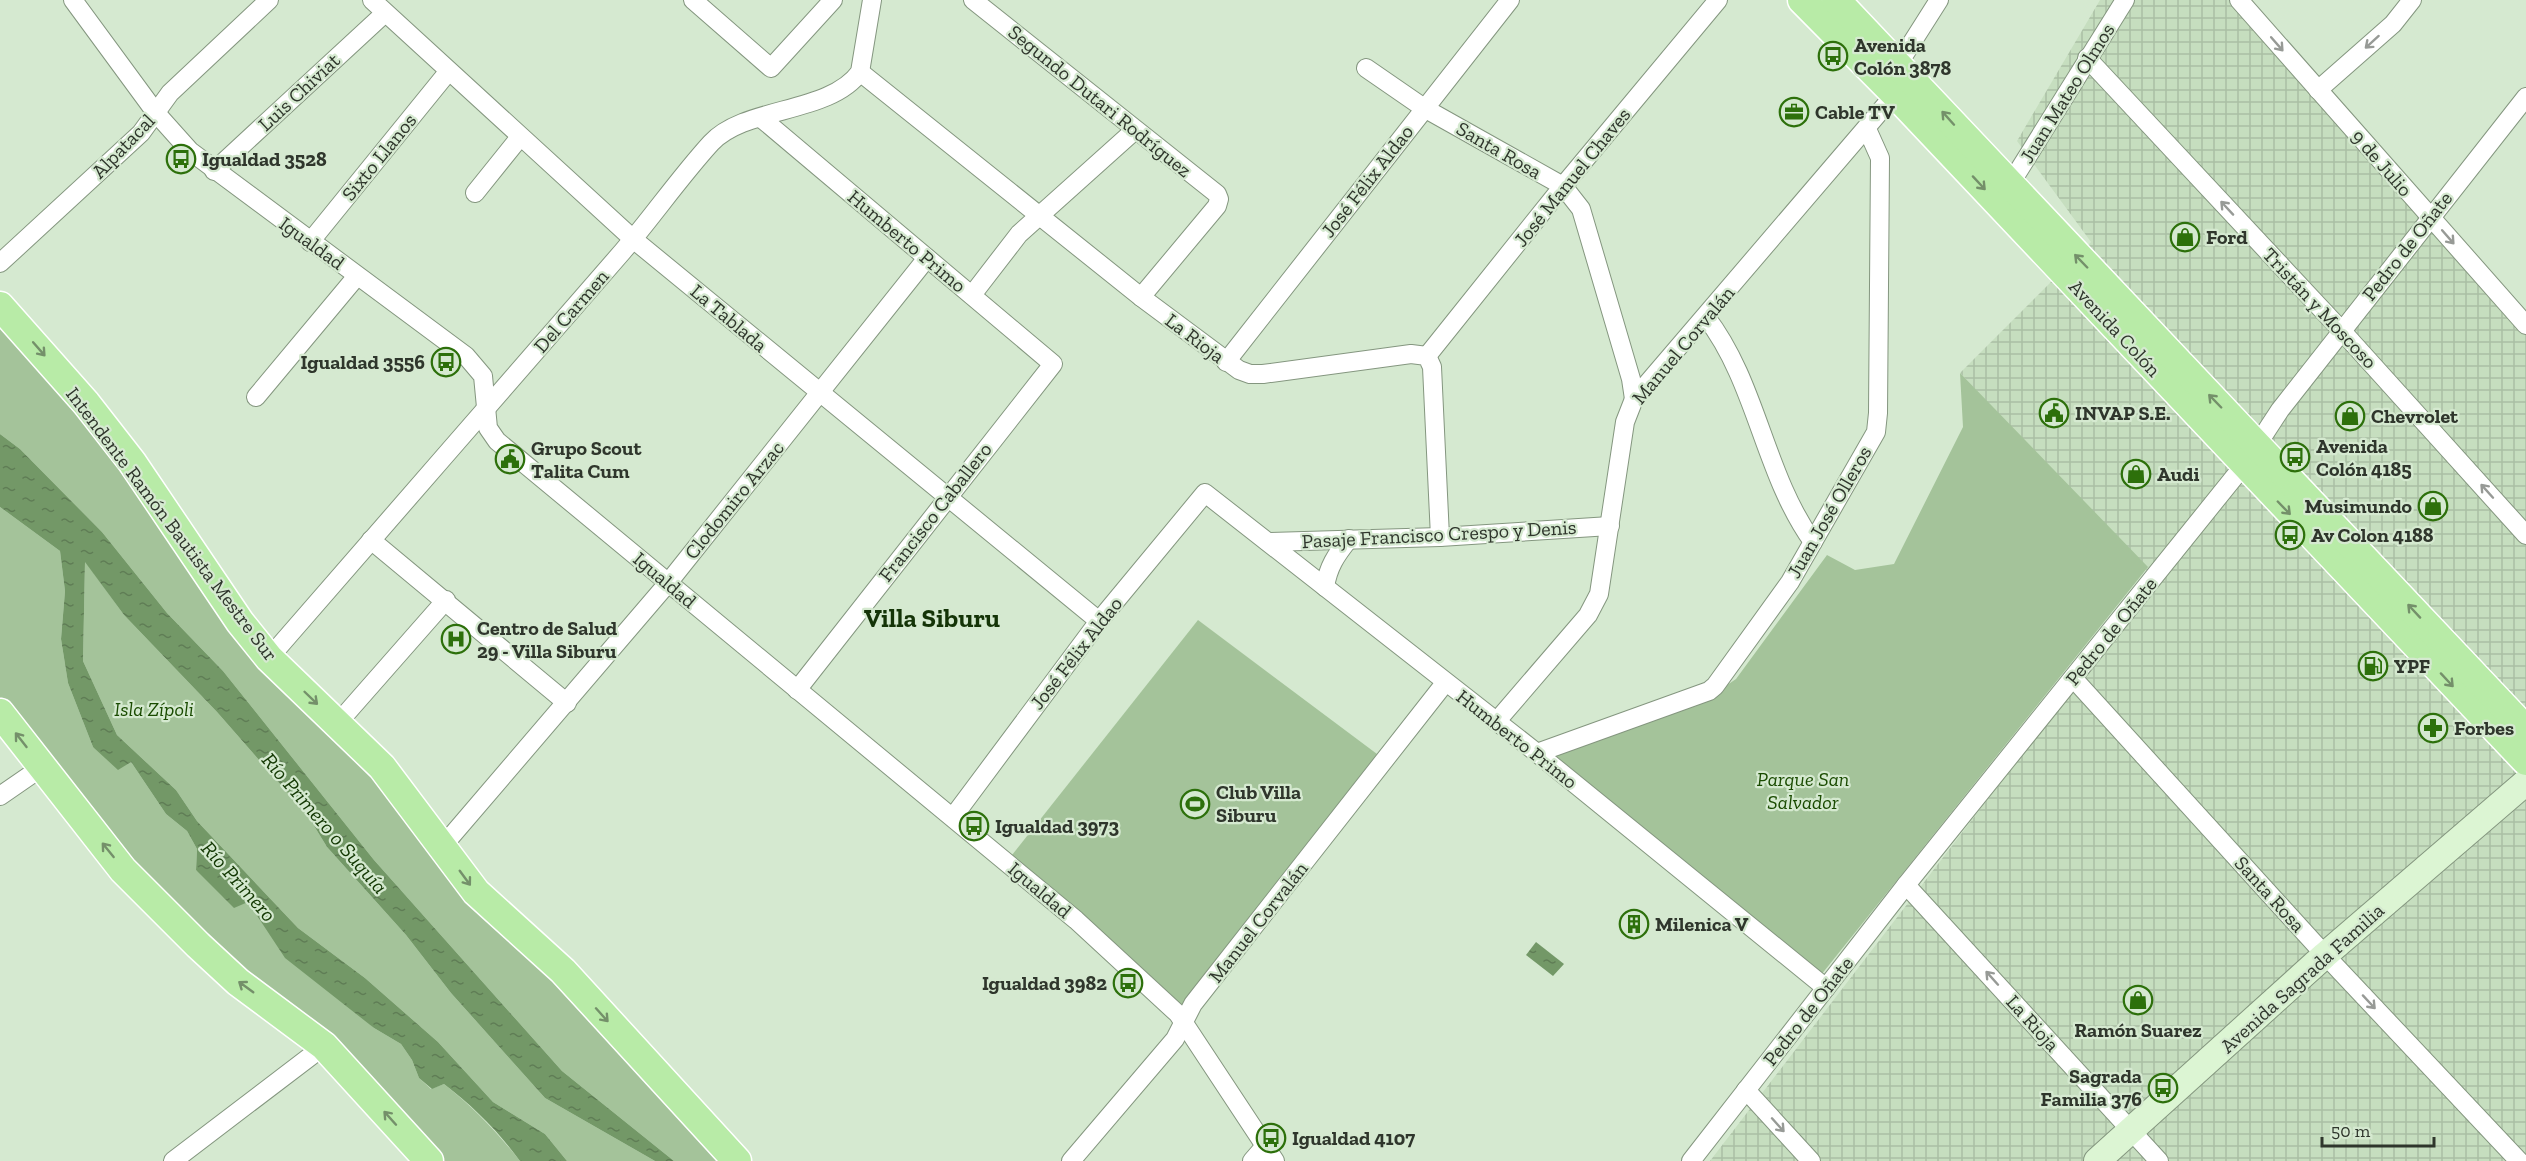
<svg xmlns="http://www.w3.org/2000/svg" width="2526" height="1161" font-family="'Zilla Slab',serif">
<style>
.industrial{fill:url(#industrial-grid)}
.green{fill:#a4c39a}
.water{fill:url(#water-ripples)}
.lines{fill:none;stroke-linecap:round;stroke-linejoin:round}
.minor-casing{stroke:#84967f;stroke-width:20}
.secondary-casing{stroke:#84967f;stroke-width:28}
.primary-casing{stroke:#fff;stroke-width:31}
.minor{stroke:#fff;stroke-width:18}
.secondary{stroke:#dcf5d3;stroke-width:26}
.primary{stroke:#b8eba7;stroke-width:28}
.oneway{stroke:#979a96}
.oneway2{stroke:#74906a}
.labels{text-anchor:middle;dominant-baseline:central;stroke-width:4.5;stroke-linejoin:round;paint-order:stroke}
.poi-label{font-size:20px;font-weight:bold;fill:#2f362c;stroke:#d5e9d0;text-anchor:start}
.street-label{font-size:20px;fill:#2f362c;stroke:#d5e9d0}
.park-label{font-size:20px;font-style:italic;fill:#1a4b01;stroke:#d5e9d0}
.water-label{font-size:21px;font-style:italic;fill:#133803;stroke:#d5e9d0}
.district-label{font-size:26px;font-weight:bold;fill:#143407;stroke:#d5e9d0}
</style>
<defs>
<pattern id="industrial-grid" width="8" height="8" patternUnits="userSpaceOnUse" patternTransform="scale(1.5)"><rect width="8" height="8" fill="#c6debf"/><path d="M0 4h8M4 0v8" fill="none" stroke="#aabfa4"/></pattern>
<pattern id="water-ripples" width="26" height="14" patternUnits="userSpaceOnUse" patternTransform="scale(1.5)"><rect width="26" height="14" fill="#739867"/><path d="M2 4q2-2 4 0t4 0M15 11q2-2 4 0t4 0" fill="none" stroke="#5f7d55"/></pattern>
</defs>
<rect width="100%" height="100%" fill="#d5e9d0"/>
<polygon class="industrial" points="2100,0 2235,0 2526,323 2526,1161 1710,1161 2156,580 1960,373 2091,242 2017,141"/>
<g class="green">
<polygon points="0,306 240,622 737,1161 674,1161 562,1071 374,860 223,671 167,613 102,532 20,449 0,434"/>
<polygon points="1960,373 2148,567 1821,975 1551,752 1696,706 1736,679 1827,555 1855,570 1894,564 1963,427"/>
<path d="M0,507L60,551L65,591L61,639L68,683L93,747L131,762L166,814L187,831L197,849L196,870L248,902L350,1006L374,1028L401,1044L412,1060L419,1078L431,1089L444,1084C473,1107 497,1132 520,1161H429L238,982L0,713Z"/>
<polygon points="85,561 124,615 217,712 308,816 327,847 406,935 451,993 545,1098 655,1161 567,1161 545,1134 493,1102 438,1042 365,978 298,928 197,821 176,790 117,735 83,661"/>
<polygon points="1198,620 1377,754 1181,1007 1012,855"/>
</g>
<g class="water">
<path d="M0,434L20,449L102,532L167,613L223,671L374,860L562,1071L674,1161H655L545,1098L451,993L406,935L327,847L308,816L217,712L124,615L85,562L83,661L117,735L176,790L197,821L298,928L365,978L438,1042L493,1102L545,1134L567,1161H520C498,1131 473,1106 444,1084L432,1089L419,1078L412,1060L401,1044L374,1028L285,958L248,902L234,908L196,870L197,849L187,831L166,814L131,762L118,770L93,747L68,683L61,639L65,591L60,551L0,507Z"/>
<polygon points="1536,942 1564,964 1553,976 1526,955"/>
</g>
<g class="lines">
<g class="minor-casing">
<g id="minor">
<polyline points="73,0 156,113 190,151 466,356 483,376 488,428 497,441 1076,920 1178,1014 1275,1161"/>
<polyline points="372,0 633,239 1099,621"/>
<polyline points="693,0 771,68 833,0"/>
<polyline points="973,0 1217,194 1219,199 1217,206 1141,297"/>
<polyline points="2239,0 2526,325"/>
<polyline points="2087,58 2341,330 2526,535"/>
<polyline points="1899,63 1939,0"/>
<polyline points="1366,68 1424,108 1563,186 1581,209 1631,379 1634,399"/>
<polyline points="860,72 1141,297 1239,370 1250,374 1263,374 1411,354 1427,356 1432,367 1440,537"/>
<polyline points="2318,90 2393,24 2412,0"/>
<polyline points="761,118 1053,364 797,690"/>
<polyline points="214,171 385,13"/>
<polyline points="2009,186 2125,0"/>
<polyline points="475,193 520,137"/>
<polyline points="310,242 448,72"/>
<polyline points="0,263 141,133 170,93 269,0"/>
<polyline points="972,295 1019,234 1135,130"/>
<path d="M1706,317C1757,383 1764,474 1813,542"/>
<polyline points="1427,356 1563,186 1718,0"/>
<polyline points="1226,362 1510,0"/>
<polyline points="256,397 357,276"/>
<polyline points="371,540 567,703"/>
<polyline points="1268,542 1440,537 1610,526"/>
<path d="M1325,587C1328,567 1336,555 1349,539"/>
<path d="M269,658C387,522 505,387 623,251C653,216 680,177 711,143C745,106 830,114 860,72L872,0"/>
<polyline points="2073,678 2325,955 2519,1161"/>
<polyline points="1496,722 1588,615 1599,594 1625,422 1634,399 1895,94"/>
<polyline points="337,724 446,600"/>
<polyline points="1537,753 1709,691 1715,686 1790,582 1876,432 1878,413 1880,158 1867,129"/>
<polyline points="0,796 42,767"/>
<polyline points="953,817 1099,621 1205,493 1537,753 1826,988"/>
<polyline points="442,847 668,583 927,258"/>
<polyline points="1906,885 2159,1161"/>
<polyline points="1746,1090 1811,1161"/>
<polyline points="173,1161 324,1046"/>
<polyline points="1071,1161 1175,1039 1193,1004 1445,683"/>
<polyline points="1252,1161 1265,1146"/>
<polyline points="1691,1161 1906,885 2244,465 2280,410 2526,97"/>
</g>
</g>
<g class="secondary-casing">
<polyline id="secondary" points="2097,1161 2325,955 2526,782"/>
</g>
<g class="primary-casing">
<g id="primary">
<polyline points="1802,0 1895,94 2526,761"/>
<polyline points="1836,0 2526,730"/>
<polyline points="0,306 86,403 132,462 240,622 269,658 382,767 476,892 563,971 737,1161"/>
<polyline points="0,713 123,870 198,945 238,982 324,1046 429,1161"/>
</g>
</g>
<use href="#minor" class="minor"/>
<use href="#secondary" class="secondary"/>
<use href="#primary" class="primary"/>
</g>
<defs><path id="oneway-shaft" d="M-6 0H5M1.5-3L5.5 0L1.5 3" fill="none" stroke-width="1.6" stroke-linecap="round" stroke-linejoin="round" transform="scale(1.5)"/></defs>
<g class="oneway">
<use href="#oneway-shaft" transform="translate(2372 42) rotate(138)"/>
<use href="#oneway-shaft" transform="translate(2277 44) rotate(49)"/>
<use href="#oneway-shaft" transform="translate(2227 208) rotate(-133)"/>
<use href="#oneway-shaft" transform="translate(2448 237) rotate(49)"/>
<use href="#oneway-shaft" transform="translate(2487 491) rotate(-132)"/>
<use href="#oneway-shaft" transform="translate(1992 978) rotate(-132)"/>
<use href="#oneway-shaft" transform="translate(2369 1002) rotate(47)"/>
<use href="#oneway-shaft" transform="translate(1778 1125) rotate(48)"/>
</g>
<g class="oneway2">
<use href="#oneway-shaft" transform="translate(1948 118) rotate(-132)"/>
<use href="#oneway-shaft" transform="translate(1979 183) rotate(47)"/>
<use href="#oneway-shaft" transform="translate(2081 261) rotate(-134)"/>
<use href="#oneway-shaft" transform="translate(39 349) rotate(49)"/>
<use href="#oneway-shaft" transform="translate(2215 401) rotate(-134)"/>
<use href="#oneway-shaft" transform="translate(2284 508) rotate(46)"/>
<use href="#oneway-shaft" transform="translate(2414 611) rotate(-133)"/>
<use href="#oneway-shaft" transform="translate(2447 680) rotate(47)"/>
<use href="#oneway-shaft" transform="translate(311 698) rotate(44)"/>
<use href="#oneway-shaft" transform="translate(21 740) rotate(-128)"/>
<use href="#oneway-shaft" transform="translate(108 850) rotate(-129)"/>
<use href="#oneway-shaft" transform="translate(465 878) rotate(54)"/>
<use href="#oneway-shaft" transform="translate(246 987) rotate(-144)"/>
<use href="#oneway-shaft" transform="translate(602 1015) rotate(48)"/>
<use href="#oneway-shaft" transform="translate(390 1118) rotate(-132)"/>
</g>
<defs>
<g id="bus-ring" transform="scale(1.5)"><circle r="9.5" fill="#d5e9d0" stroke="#2d700b" stroke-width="1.5"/><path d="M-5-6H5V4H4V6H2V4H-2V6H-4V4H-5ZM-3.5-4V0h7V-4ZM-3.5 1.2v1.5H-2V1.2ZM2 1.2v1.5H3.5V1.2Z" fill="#2d700b"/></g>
<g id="office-ring" transform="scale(1.5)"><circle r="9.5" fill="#d5e9d0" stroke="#2d700b" stroke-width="1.5"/><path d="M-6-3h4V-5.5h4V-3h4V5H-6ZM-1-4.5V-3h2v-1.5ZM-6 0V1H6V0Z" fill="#2d700b"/></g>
<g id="shop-ring" transform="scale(1.5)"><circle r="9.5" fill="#d5e9d0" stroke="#2d700b" stroke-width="1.5"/><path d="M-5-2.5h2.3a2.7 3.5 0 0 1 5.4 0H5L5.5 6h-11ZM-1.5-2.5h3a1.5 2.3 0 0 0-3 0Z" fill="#2d700b"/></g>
<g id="civic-ring" transform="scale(1.5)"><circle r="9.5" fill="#d5e9d0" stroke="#2d700b" stroke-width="1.5"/><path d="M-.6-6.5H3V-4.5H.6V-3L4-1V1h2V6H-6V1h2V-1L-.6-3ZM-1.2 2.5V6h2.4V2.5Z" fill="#2d700b"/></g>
<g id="hospital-ring" transform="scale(1.5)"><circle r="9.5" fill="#d5e9d0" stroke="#2d700b" stroke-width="1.5"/><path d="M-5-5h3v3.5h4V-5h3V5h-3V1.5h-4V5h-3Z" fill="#2d700b"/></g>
<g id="fuel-ring" transform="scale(1.5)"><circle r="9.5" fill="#d5e9d0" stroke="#2d700b" stroke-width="1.5"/><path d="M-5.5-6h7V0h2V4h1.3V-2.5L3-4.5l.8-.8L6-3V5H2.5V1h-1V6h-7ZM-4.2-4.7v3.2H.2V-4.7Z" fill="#2d700b"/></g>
<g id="pharmacy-ring" transform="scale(1.5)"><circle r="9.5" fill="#d5e9d0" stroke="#2d700b" stroke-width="1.5"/><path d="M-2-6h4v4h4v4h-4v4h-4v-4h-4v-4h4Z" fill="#2d700b"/></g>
<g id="stadium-ring" transform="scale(1.5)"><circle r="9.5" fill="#d5e9d0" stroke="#2d700b" stroke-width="1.5"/><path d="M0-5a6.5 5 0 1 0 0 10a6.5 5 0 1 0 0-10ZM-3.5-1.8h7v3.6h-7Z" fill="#2d700b"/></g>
<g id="building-ring" transform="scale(1.5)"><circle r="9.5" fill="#d5e9d0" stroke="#2d700b" stroke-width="1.5"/><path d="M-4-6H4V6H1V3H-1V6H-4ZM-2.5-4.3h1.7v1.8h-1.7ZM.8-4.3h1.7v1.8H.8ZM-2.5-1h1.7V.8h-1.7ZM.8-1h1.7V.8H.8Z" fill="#2d700b"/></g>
</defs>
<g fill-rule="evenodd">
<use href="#bus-ring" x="1833" y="56"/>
<use href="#office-ring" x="1794" y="112"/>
<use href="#bus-ring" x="181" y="159"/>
<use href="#shop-ring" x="2185" y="237"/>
<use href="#bus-ring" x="446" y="362"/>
<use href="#civic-ring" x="2054" y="413"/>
<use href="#shop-ring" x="2350" y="416"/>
<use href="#bus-ring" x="2295" y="457"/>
<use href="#civic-ring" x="510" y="459"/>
<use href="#shop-ring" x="2136" y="474"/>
<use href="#shop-ring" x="2433" y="506"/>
<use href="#bus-ring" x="2290" y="535"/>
<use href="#hospital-ring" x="456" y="639"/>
<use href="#fuel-ring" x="2373" y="666"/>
<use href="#pharmacy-ring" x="2433" y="728"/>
<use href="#stadium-ring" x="1195" y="804"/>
<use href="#bus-ring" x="974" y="826"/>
<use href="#building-ring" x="1634" y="924"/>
<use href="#bus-ring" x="1128" y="983"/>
<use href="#shop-ring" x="2138" y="1000"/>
<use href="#bus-ring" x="2163" y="1088"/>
<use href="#bus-ring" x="1271" y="1138"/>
</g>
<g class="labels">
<g class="poi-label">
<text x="1854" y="45">Avenida<tspan x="1854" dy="23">Colón 3878</tspan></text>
<text x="1815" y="112">Cable TV</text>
<text x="202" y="159">Igualdad 3528</text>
<text x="2206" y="237">Ford</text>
<text x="425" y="362" text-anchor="end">Igualdad 3556</text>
<text x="2075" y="413">INVAP S.E.</text>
<text x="2371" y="416">Chevrolet</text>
<text x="2316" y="446">Avenida<tspan x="2316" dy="23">Colón 4185</tspan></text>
<text x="531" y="448">Grupo Scout<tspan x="531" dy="23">Talita Cum</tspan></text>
<text x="2157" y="474">Audi</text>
<text x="2412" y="506" text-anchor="end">Musimundo</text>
<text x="2311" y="535">Av Colon 4188</text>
<text x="477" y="628">Centro de Salud<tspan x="477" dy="23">29 - Villa Siburu</tspan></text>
<text x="2394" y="666">YPF</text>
<text x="2454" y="728">Forbes</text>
<text x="1216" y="792">Club Villa<tspan x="1216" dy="23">Siburu</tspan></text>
<text x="995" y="826">Igualdad 3973</text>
<text x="1655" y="924">Milenica V</text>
<text x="1107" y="983" text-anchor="end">Igualdad 3982</text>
<text x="2138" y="1030" text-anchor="middle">Ramón Suarez</text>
<text x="2142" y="1076" text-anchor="end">Sagrada<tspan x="2142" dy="23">Familia 376</tspan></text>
<text x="1292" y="1138">Igualdad 4107</text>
</g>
<g class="street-label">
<text transform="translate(299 92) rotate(-43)">Luis Chiviat</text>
<text transform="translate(2067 93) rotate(-58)">Juan Mateo Olmos</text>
<text transform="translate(1100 101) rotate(39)">Segundo Dutari Rodríguez</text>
<text transform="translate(123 146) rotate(-46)">Alpatacal</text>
<text transform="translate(1499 150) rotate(30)">Santa Rosa</text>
<text transform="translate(379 157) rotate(-51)">Sixto Llanos</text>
<text transform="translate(2382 163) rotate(49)">9 de Julio</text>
<text transform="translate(1572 177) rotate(-51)">José Manuel Chaves</text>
<text transform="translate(1367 181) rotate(-52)">José Félix Aldao</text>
<text transform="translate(907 241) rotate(40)">Humberto Primo</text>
<text transform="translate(312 243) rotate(36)">Igualdad</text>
<text transform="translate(2407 246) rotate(-52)">Pedro de Oñate</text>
<text transform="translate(2320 308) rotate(47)">Tristán y Moscoso</text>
<text transform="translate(571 311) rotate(-49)">Del Carmen</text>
<text transform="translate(729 318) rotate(40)">La Tablada</text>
<text transform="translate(2115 328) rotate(47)">Avenida Colón</text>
<text transform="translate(1195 338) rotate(37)">La Rioja</text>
<text transform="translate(1683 345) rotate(-50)">Manuel Corvalán</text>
<text transform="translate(734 500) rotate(-51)">Clodomiro Arzac</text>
<text transform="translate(935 512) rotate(-52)">Francisco Caballero</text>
<text transform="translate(1829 512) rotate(-60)">Juan José Olleros</text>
<text transform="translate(172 524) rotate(53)">Intendente Ramón Bautista Mestre Sur</text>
<text transform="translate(1439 534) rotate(-3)">Pasaje Francisco Crespo y Denis</text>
<text transform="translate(665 580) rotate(40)">Igualdad</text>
<text transform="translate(2111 631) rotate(-51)">Pedro de Oñate</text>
<text transform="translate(1076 653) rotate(-52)">José Félix Aldao</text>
<text transform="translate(1517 739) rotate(38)">Humberto Primo</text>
<text transform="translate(1040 890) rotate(40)">Igualdad</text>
<text transform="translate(2270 894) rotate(48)">Santa Rosa</text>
<text transform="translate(1258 922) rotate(-52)">Manuel Corvalán</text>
<text transform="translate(2302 978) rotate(-42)">Avenida Sagrada Familia</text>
<text transform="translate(1808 1011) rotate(-52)">Pedro de Oñate</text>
<text transform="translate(2033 1023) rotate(48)">La Rioja</text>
</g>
<g class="park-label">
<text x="154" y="709">Isla Zípoli</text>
<text x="1803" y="779">Parque San<tspan x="1803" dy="23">Salvador</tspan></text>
</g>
<g class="water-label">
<text transform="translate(325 823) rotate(49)">Río Primero o Suquía</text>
<text transform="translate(239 881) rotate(48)">Río Primero</text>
</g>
<g class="district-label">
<text x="932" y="618">Villa Siburu</text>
</g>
</g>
<path d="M2322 1137v9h112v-9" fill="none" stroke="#2f362c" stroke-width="3"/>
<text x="2331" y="1137" font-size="18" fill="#2f362c" stroke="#d5e9d0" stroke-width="4.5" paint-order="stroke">50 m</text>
</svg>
